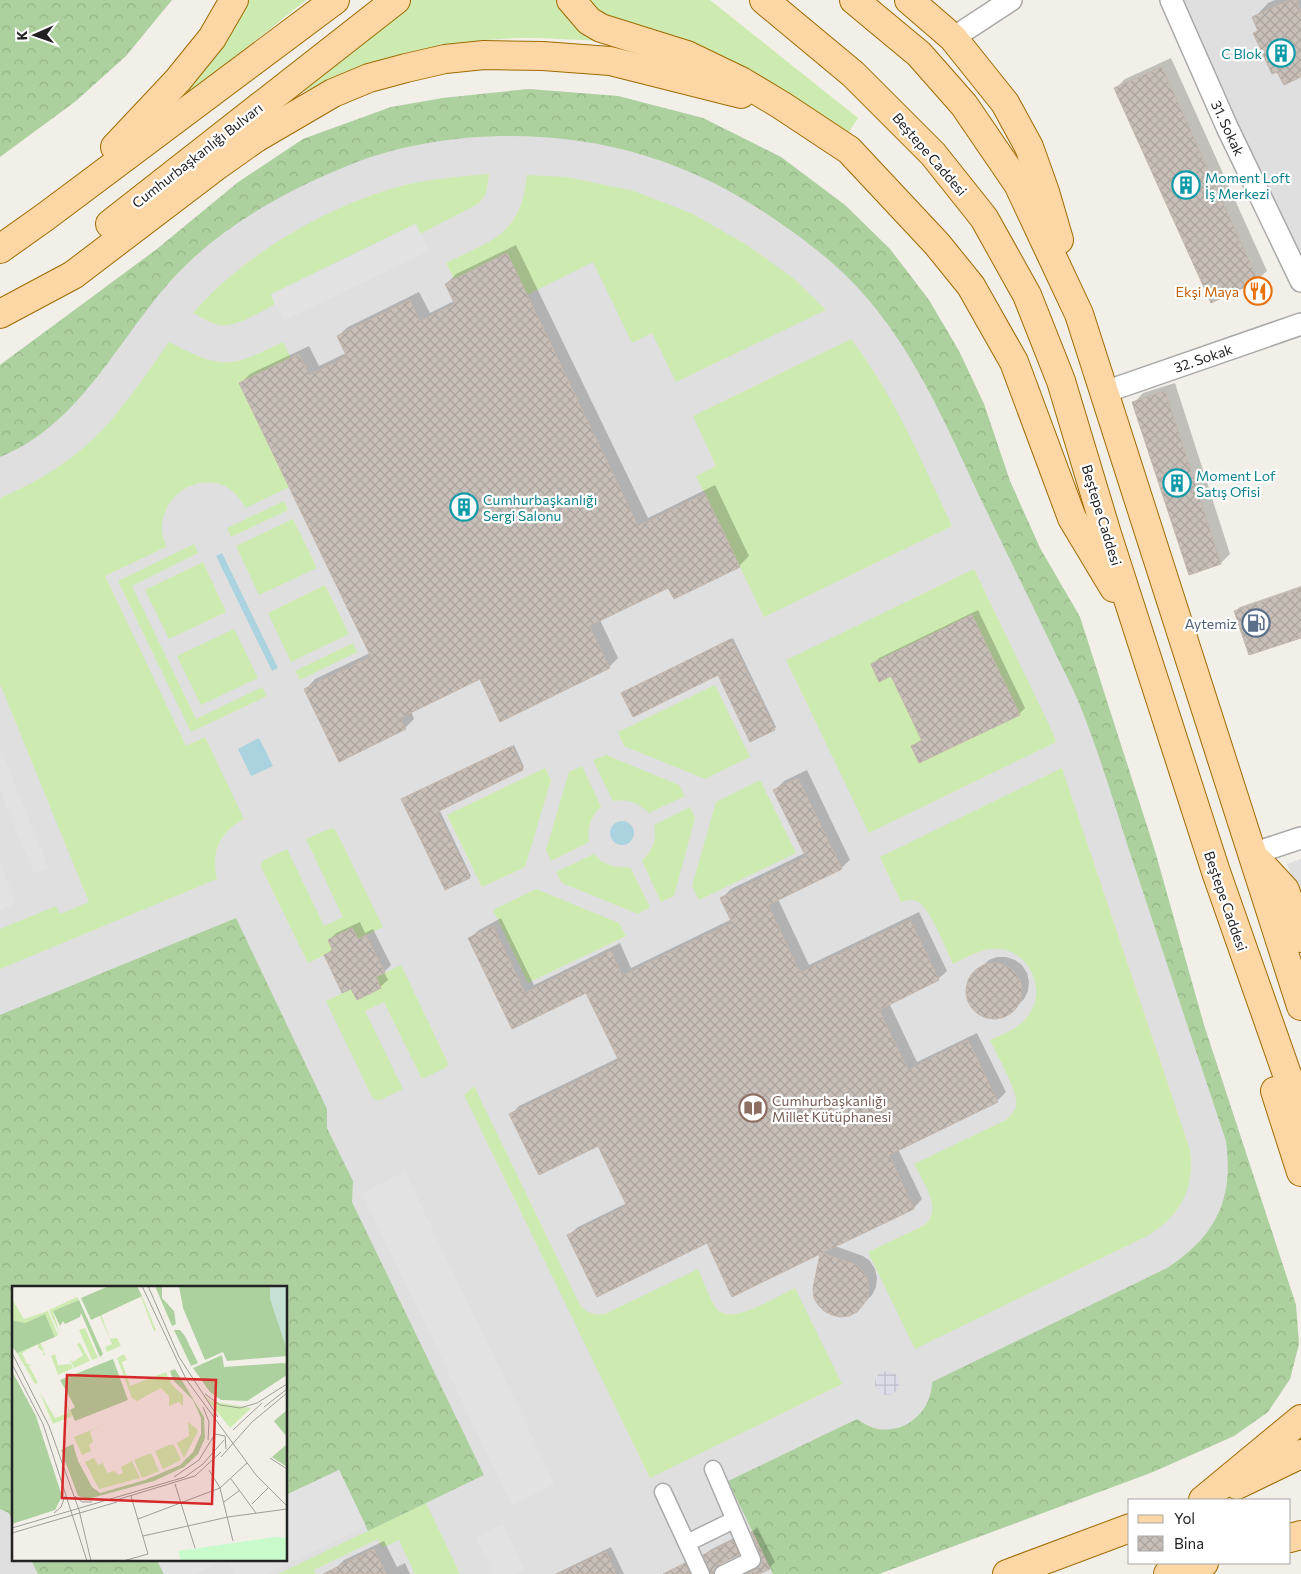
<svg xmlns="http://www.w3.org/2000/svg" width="1301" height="1574" font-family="Commissioner,sans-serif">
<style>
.residential{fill:#e0dfdf;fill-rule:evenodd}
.grass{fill:#cdebb0;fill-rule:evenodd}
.forest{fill:url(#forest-crowns)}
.parking{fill:#e2e2e2}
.plaza{fill:url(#plaza-grid)}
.water{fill:#aad3df}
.shadow{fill:#0003}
.building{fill:url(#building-cross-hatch);stroke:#c4b6ab}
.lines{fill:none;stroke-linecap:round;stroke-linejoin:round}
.pedestrian-casing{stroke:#a9a9a9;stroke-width:19}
.minor-casing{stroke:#a9a9a9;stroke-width:24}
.primary-casing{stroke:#a06b00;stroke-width:30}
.pedestrian{stroke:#fff;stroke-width:16}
.minor{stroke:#fff;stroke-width:21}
.primary{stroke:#fcd6a4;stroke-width:28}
.labels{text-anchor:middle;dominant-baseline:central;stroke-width:4.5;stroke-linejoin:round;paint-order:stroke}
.culture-label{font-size:14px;fill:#0d838f;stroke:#fff;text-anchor:start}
.street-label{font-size:14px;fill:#222;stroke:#fff}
.food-label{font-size:14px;fill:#c56008;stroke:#fff;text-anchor:end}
.service-label{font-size:14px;fill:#4e5e75;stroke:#fff;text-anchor:end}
.education-label{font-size:14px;fill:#785e54;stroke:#fff;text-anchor:start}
.inset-road{fill:none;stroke:#9f9d99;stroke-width:1}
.view{fill:#d62828;fill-opacity:0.15;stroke:#d62828;stroke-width:2.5}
.inset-edge{fill:none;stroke:#222;stroke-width:2.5}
</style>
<defs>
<pattern id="forest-crowns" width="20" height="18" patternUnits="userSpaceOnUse" patternTransform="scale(1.25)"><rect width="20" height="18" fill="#add19e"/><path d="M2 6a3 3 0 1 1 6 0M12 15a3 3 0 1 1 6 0" fill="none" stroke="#95b388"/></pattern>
<pattern id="plaza-grid" width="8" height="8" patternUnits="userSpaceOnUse" patternTransform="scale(1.25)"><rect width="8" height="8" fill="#dddde8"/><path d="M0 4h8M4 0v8" fill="none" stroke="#bdbdc7"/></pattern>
<pattern id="building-cross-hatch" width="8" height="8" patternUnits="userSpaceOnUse" patternTransform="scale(1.25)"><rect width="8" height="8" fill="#c7bfb8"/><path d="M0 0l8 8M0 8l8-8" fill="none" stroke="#aba49e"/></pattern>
</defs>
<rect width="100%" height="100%" fill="#f2efe9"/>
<g class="residential">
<polygon points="1179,0 1301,0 1301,256"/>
<path d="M528,89L618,96L703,118L781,157L845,205L890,249L929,300L959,351L984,404L1010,481L1040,548L1080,617L1155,851L1204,1025L1296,1305L1299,1344L1290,1379L1268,1412L1234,1436L1153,1472L879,1574H0V365L157,249L237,183L303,139L391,107L443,98ZM14,1288H286V1560H14Z"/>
<polygon points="1301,859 1301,905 1287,864"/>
</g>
<g class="grass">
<polygon points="249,0 306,0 158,119 222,43"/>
<path d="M400,0H557L560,7L598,41C575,40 552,38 529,38C460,38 366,55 306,91H303L300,89Z"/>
<polygon points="583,0 710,0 858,118 849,132 736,64 613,25"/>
<path d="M489,174L486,194L478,204L420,234L415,224L271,294L275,304C260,312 236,328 219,325C210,323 201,317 193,313C243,254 338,199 414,183C439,178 464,176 489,174Z"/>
<path d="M527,175L567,177L634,191L693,214L747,245L793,278L826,310L676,382L652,333L632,343L593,262L527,295L507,253L454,279L446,263C495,239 521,234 527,175Z"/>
<path d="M851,339C894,395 922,462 952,526L764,617L696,476L716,466L693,416Z"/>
<path d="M169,342C223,370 230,368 283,342L291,358L239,383L289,487L246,508C241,500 236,493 228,488C197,470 159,498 162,532C162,537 165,542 166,547L105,576L186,746L205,737L244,819C219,832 211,852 217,879L0,969V929L56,906L60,914L89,902L0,684V498C45,479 86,452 117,413C135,391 152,366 169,342Z"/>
<polygon points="284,501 288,510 231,537 227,528"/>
<polygon points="293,519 317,568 259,595 236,546"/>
<polygon points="194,544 198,553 132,586 196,719 262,687 267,696 191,732 118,581"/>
<polygon points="203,562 226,612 169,639 145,590"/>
<path d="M974,569L1053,733L1056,742L869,833L786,660ZM972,615L980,632L871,664ZM1011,697L1020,715L919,763L911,746Z"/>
<polygon points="325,585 349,634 291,662 268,613"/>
<polygon points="234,629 258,678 201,705 177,656"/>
<polygon points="353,643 357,652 300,680 295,671"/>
<polygon points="715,685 750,757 705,779 624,746 618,732"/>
<path d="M606,755L679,785L685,796L649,813C639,803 628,798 613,801L593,760Z"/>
<path d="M582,766L601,807C590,817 587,828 589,842L551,861L546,850L569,772Z"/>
<polygon points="545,768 551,780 525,867 482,887 447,815"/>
<path d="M1062,768L1190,1150C1195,1189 1181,1214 1149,1235L915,1349L868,1252L923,1226C945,1211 923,1182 914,1164L1006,1120C1010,1116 1014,1112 1016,1107C1020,1093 996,1054 990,1040C1003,1034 1019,1029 1028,1016C1047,992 1031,952 1000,949C983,947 967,957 953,964C947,951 929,906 917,901C912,899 906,900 901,902L880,857Z"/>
<polygon points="760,780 796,853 699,900 692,886 716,802"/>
<path d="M690,807L695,818L674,896L661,902L642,861C653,850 657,840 654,825Z"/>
<polygon points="333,828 336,831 383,927 358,939 352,928 328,940 333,951 308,963 261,867 261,863 264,860 287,849 324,926 343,917 306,839 329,829"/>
<path d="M594,854C604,866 616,868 630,867L650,907L638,914L562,883L556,872Z"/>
<polygon points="536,889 619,923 626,936 528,983 493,910"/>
<polygon points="401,965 447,1061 448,1065 445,1068 422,1079 384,1002 365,1011 403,1089 380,1100 375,1100 372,1097 326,1001 351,989 357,1000 381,988 376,977"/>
<path d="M474,1086L580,1305C587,1314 594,1315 605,1314L698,1269C703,1280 711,1304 719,1311C735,1324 779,1295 795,1288L842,1384L650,1478L464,1095Z"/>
<polygon points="426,1503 460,1574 415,1574 399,1540 382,1548 378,1539 314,1570 315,1574 278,1574"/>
</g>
<g class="forest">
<polygon points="0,0 172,0 126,56 76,101 0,157"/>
<path d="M528,89L618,96L703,118L781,157L845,205L890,249L929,300L959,351L984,404L1010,481L1040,548L1080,617L1155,851L1204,1025L1296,1305L1299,1344L1290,1379L1268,1412L1234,1436L1153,1472L879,1574H773L728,1481L857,1419C862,1422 868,1426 874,1428C904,1436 932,1412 932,1382L1167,1268C1216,1236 1234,1199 1226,1141C1194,1045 1162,949 1130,853C1115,806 1101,759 1083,713C1074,689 1061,666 1050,642C1029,598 1007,554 986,510C951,437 920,359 866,297C845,272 819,251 793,232C748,199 699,172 646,156C553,127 437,129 347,166C285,191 222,226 175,276C118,338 82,424 0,457V365L157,249L237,183L303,139L391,107L443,98Z"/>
<polygon points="236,918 327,1109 327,1128 353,1181 352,1202 484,1475 368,1531 339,1470 286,1495 286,1288 14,1288 14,1524 9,1513 0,1509 0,1015"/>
<polygon points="31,1560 157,1560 164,1574 38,1574"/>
</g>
<g class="parking">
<polygon points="416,224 429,251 283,321 271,295"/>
<polygon points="0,748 49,868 34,874 0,791"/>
<polygon points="0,863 16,903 0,910"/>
<polygon points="405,1172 555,1484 512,1505 362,1193"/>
<polygon points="339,1470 366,1526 267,1574 235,1574 228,1560 286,1560 286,1495"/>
<polygon points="503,1524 524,1569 513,1574 493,1574 476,1538"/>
<polygon points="157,1560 225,1560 196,1574 164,1574"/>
</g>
<circle class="plaza" cx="887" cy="1383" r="12"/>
<g class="water">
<polygon points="222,553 278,668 272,671 216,556"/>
<polygon points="259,738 273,766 251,776 238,749"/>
<circle cx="622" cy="833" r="12"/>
</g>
<g class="shadow">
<polygon points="1275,0 1301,0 1301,75 1254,34 1259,29 1254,18 1268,3"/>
<polygon points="1171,58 1267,271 1257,280 1116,88 1125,79"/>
<polygon points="516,245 648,518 715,485 749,556 739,566 669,586 600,620 618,658 609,667 480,678 411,711 414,719 405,728 306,689 315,679 370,653 240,384 250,374 309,346 319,366 346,353 338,336 348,327 419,292 430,313 454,301 446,284 456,274"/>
<polygon points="1175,383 1230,554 1221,563 1189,574 1134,403 1143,393"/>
<polygon points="1301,586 1301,637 1235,611 1240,607"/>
<polygon points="978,610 1025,708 1019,714 920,762 912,746 922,739 891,674 873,664 879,658"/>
<polygon points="733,638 776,727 774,729 719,674 623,693"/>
<polygon points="514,745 524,767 522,769 439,809 471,876 469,877 405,798"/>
<polygon points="807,770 850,860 841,868 778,899 809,965 919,912 947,971 938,979 889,1003 917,1062 977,1033 1006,1092 997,1101 898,1149 922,1199 914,1208 835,1246 863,1256 870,1261 875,1269 877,1278 876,1287 872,1295 856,1311 821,1252 707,1241 569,1235 578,1227 627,1203 599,1144 511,1115 519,1106 618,1058 587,992 513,1028 470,938 479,930 501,918 534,985 620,943 631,968 732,919 722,898 731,889 805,853 775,790 784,781"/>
<polygon points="360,922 365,933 373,929 391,965 384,972 388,980 380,987 352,987 326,955 333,948 329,940 336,933"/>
<polygon points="997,957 1006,957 1015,960 1022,965 1027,973 1029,982 1028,991 1024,999 1010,1013 994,1018 979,1013 969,1000 968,990 969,982 974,974 989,960"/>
<polygon points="757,1527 775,1562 769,1568 756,1574 742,1574 762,1565 763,1556 752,1532"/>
<polygon points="738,1536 743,1549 738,1554 720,1563 718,1567 720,1574 712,1574 705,1555 710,1550"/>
<polygon points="384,1541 397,1567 405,1563 410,1574 336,1574 334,1570 344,1560"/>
<polygon points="611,1547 624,1574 555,1574"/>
<polygon points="690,1559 698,1574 677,1574 679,1567"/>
</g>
<g class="building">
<polygon points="1289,0 1296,0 1301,12 1301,77 1284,85 1277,72 1272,74 1253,33 1258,31 1252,17"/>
<polygon points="1162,67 1258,281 1211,303 1114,88"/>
<polygon points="507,253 638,526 705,494 740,567 674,599 668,588 589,626 610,668 500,722 480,679 400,718 406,729 339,762 304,689 371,657 239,383 299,354 309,375 347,357 337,336 410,300 420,321 455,304 445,284"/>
<polygon points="1165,391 1221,564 1189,575 1132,402"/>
<polygon points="1301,588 1301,638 1249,655 1234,611"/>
<polygon points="972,615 1020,715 919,763 911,746 922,741 891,676 879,682 871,664"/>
<polygon points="731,639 775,730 750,742 718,675 633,717 621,693"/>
<polygon points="512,746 523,770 437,812 470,878 445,890 401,799"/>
<polygon points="798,778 842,869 768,905 800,973 910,920 939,980 879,1010 908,1070 968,1040 998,1102 889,1155 914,1209 822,1253 854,1264 862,1270 867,1278 869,1287 868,1297 863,1305 857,1312 849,1316 840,1317 832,1315 824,1311 818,1305 814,1298 813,1288 820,1254 732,1297 707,1243 597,1297 567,1235 627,1206 598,1146 539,1175 509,1114 619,1061 586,993 512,1029 468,938 493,926 525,993 611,951 622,976 677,949 732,923 720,898 806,857 773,790"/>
<polygon points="352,928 358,939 366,935 385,973 376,977 381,988 357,1000 351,989 342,993 324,955 333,951 328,940"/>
<circle cx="994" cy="991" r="28"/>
<polygon points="752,1531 770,1569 759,1574 746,1574 757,1569 762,1562 761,1556 751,1532"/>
<polygon points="733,1540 739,1555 718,1565 715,1569 713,1574 711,1574 703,1555"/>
<polygon points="374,1549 386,1574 323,1574"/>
<polygon points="606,1551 616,1574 558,1574 596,1556"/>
<polygon points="685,1563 690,1574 663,1574"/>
</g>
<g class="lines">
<g class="pedestrian-casing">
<g id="pedestrian">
<polyline points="713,1469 752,1560 723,1574"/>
<polyline points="663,1492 701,1574"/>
<polyline points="687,1543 734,1520"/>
</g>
</g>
<g class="minor-casing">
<g id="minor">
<polyline points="1171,0 1227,127 1301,281"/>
<polyline points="953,38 1011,0"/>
<polyline points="1105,392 1301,324"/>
<polyline points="1252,854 1301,838"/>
</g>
</g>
<g class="primary-casing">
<g id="primary">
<polyline points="571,0 589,21 601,28 687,55 741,81 781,105 849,150 937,244 971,286 1014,362 1072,518 1114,588"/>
<polyline points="764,0 853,74 933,154 984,218 1027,295 1061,381 1107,534 1216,872 1301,1114"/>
<polyline points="854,0 919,54 964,105 1018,184 1079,314 1301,1006"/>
<polyline points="909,0 953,38 1005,103 1029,147 1045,192 1059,240"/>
<polyline points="115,147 178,80 212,38 234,0"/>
<polyline points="110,224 396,0"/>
<polyline points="0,249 45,217 335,0"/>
<polyline points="0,314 73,275 215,167 256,138 333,93 369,78 406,68 445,59 484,55 543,56 610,61 741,94"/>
<polyline points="1259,862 1285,890 1301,938"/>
<polyline points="1275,1091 1301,1172"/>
<polyline points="1237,1485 1301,1454"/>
<polyline points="1203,1500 1301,1419"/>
<polyline points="1290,1538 1301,1535"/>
<polyline points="1007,1574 1130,1528"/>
<polyline points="1168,1574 1204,1563"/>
</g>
</g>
<use href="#pedestrian" class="pedestrian"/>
<use href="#minor" class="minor"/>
<use href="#primary" class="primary"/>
</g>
<defs>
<g id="building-ring" transform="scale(1.4375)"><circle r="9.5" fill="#fff" stroke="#0f9aa8" stroke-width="1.5"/><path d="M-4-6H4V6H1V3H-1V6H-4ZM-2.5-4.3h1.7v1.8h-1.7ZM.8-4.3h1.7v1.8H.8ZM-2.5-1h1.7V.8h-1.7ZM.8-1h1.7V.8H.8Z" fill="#0f9aa8"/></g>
<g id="restaurant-ring" transform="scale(1.4375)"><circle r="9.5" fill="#fff" stroke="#e8710a" stroke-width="1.5"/><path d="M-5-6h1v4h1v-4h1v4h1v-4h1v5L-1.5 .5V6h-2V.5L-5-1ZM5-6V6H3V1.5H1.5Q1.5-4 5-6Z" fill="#e8710a"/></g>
<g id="fuel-ring" transform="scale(1.4375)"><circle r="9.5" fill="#fff" stroke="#5c6f8a" stroke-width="1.5"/><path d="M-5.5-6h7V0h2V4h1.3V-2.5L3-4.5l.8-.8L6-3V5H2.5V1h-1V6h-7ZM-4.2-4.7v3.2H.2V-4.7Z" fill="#5c6f8a"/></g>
<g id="library-ring" transform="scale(1.4375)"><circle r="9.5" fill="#fff" stroke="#8d6e63" stroke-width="1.5"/><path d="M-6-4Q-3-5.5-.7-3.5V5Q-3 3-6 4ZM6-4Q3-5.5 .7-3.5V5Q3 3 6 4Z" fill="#8d6e63"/></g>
</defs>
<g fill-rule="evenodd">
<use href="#building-ring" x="1281" y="53"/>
<use href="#building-ring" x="1186" y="185"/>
<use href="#restaurant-ring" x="1258" y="291"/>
<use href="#building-ring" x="1177" y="483"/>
<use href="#building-ring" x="464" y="507"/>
<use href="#fuel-ring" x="1256" y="623"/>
<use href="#library-ring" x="753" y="1108"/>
</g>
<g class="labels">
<g class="culture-label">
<text x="1262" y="53" text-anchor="end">C Blok</text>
<text x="1205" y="177">Moment Loft<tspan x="1205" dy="16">İş Merkezi</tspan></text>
<text x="1196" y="475">Moment Lof<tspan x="1196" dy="16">Satış Ofisi</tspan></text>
<text x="483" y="499">Cumhurbaşkanlığı<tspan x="483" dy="16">Sergi Salonu</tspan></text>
</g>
<g class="street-label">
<text transform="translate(1228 128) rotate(65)">31. Sokak</text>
<text transform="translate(930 154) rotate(49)">Beştepe Caddesi</text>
<text transform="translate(197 155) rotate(-38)">Cumhurbaşkanlığı Bulvarı</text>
<text transform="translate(1203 358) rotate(-19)">32. Sokak</text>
<text transform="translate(1102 515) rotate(73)">Beştepe Caddesi</text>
<text transform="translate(1226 901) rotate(71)">Beştepe Caddesi</text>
</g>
<g class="food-label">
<text x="1239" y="291">Ekşi Maya</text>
</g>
<g class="service-label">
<text x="1237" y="623">Aytemiz</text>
</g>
<g class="education-label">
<text x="772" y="1100">Cumhurbaşkanlığı<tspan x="772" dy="16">Millet Kütüphanesi</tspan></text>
</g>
</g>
<g transform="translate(12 1286)">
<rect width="275" height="275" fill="#f2efe9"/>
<path d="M130,10L144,44L142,45L129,11L89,28L98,53L105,52L109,60L95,66L93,61L100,58L87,28ZM65,11L67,14L41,25L48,49L37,24ZM0,13L12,33L36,25L46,49L43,51L33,28L13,37L0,34ZM73,42L86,72L80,74L67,44ZM28,56L33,68L30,70L32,66L26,62V58L10,67L15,78L20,79L17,80L26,97L23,98L5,67ZM68,57L78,75L62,82L58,73L61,76L71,69L65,58ZM43,68L46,79L58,78L57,74L61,82L46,89L39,70ZM112,68L115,74L110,76L118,100L154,86L160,99L171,109V120L167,116L157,120V110L149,102L125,115L120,112L105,72ZM27,105L43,132L57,127L53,114L60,130L41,138ZM192,109L199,115L239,122L218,142ZM99,136L78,145L81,156L77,159L79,165L70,169L62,151ZM176,136L186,144L185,147L172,172L165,157L177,150ZM157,159H162L169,174L151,183L143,165ZM139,167L147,185L130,192L122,174ZM82,172L86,179L91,177L95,187L102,185L107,189L111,186L109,181L120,175L128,192L87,203L73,176Z" fill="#cdebb0"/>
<path d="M97,0H125L130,10L79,34L69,12ZM143,0H150V12L162,25L164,38L160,40ZM167,0H275V70L215,75L211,66L193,74L171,22ZM67,14L91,68L88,71L69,27L68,31L53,38L51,35L48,40L41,25ZM33,28L43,51L5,67L0,60V34L13,37ZM162,44H168L173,50L186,77L179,80ZM210,69L212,81L271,77L275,78V89L235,115L209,114L198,106L181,82ZM101,73L116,114L63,135L58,124L63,121L48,94ZM163,83L192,131L193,152L186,168L172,181L142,195L76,213L66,210L49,164L61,158L66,175L80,201L88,207L133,194L168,179L181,166L189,148V132L181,114L161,94L158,85ZM0,85L24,130L50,210L43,224L0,238ZM275,124V151L262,135ZM275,158V181L260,171Z" fill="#add19e"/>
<path d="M258,0H275V64L258,13Z" fill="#c6e0d4"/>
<path d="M263,251L275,252V275H169L166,265Z" fill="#c8facc"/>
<path class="inset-road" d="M130,0L174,93L244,189L275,220M136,0L167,71L206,131M0,67L37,140L67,224L79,275M0,78L31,138L75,275M193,108L208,119L228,122L245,117L275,98M191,121L197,136L196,154M252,121L275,103M221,144L250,117M209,171L240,136L275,107M258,172L275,183M197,184L208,202L221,255M162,191L187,174L203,148L213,150L214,163M219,193L244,227M163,198L183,262M63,210L70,216H80M119,210L136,268M101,215L183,190L209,166M212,216L228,204M240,218L256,202M42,227L49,221L53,210M126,233L208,202L235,177M0,242L173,191L191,178L212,154M0,247L105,216M131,250L216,231L275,223M111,275L136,268"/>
<path class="view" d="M55,89L204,94L200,218L50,212Z"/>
<rect width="275" height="275" class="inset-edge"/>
</g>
<rect x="1128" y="1499" width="162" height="65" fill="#ffffff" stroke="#a7a7a7"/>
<rect x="1138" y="1515" width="25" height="8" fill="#fcd6a4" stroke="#a7a7a7"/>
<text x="1174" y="1524" font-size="15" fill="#222222">Yol</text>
<rect x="1138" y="1536" width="25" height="15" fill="url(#building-cross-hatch)" stroke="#a7a7a7"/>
<text x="1174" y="1549" font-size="15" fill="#222222">Bina</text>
<g transform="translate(35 35) rotate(268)" stroke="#ffffff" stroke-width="4" paint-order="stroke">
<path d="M0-4L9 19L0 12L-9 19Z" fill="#222222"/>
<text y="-8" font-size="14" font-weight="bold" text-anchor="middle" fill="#222222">K</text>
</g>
</svg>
